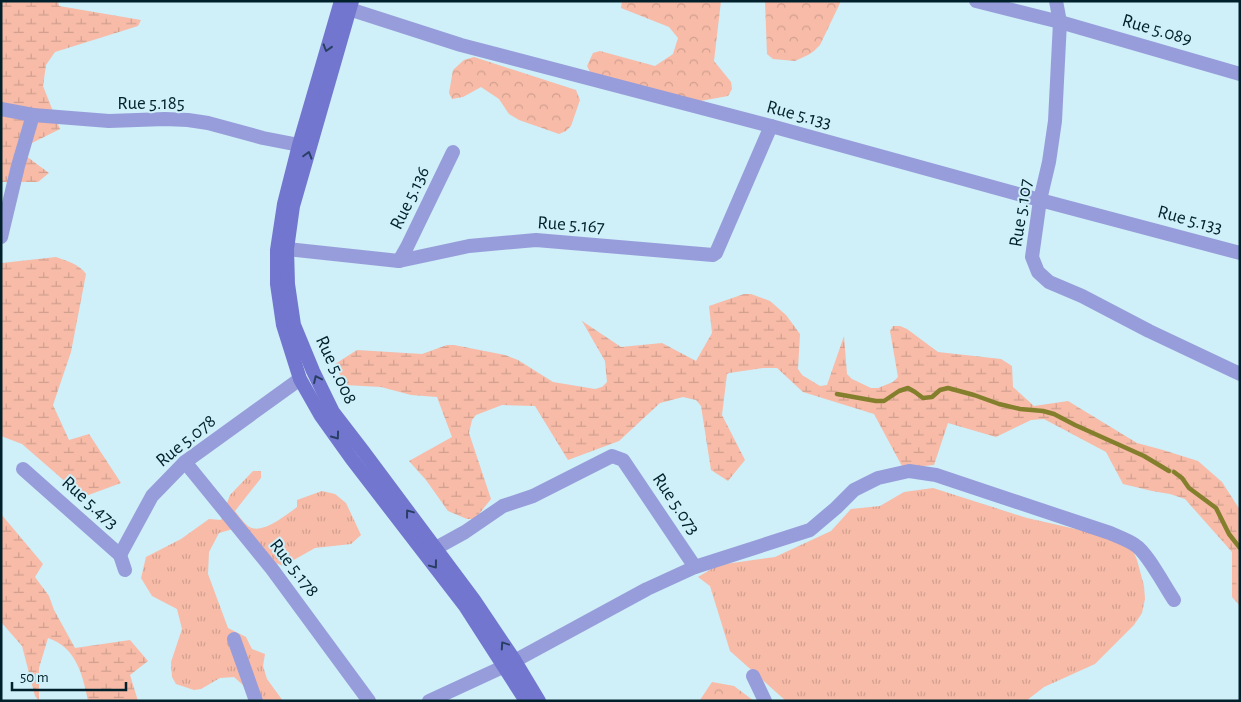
<svg xmlns="http://www.w3.org/2000/svg" width="1241" height="702" font-family="'Alegreya Sans',sans-serif">
<style>
.grass{fill:url(#grass-tufts)}
.forest{fill:url(#forest-crowns)}
.wetland{fill:url(#wetland-marsh)}
.lines{fill:none;stroke-linecap:round;stroke-linejoin:round}
.stream{stroke:#837f2c;stroke-width:4.5}
.minor{stroke:#979dda;stroke-width:14}
.tertiary{stroke:#979dda;stroke-width:14}
.secondary{stroke:#7276cf;stroke-width:14}
.oneway{stroke:#283f64}
.labels{text-anchor:middle;dominant-baseline:central;stroke-width:4;stroke-linejoin:round;paint-order:stroke}
.street-label{font-size:19px;fill:#00212b;stroke:#cfeff9}
</style>
<defs>
<pattern id="grass-tufts" width="24" height="20" patternUnits="userSpaceOnUse" patternTransform="scale(1.25)"><rect width="24" height="20" fill="#f7bba7"/><path d="M3 7l-1-3M5 7V3M7 7l1-3M15 17l-1-3M17 17v-4M19 17l1-3" fill="none" stroke="#d2a090"/></pattern>
<pattern id="forest-crowns" width="20" height="18" patternUnits="userSpaceOnUse" patternTransform="scale(1.25)"><rect width="20" height="18" fill="#f7bba7"/><path d="M2 6a3 3 0 1 1 6 0M12 15a3 3 0 1 1 6 0" fill="none" stroke="#d2a090"/></pattern>
<pattern id="wetland-marsh" width="20" height="14" patternUnits="userSpaceOnUse" patternTransform="scale(1.25)"><rect width="20" height="14" fill="#f7bba7"/><path d="M1 5h8M5 5V1M11 12h8M15 12V8" fill="none" stroke="#d2a090"/></pattern>
</defs>
<rect width="100%" height="100%" fill="#cfeff9"/>
<g class="grass">
<path d="M253,471H261V478L235,511C239,516 243,522 248,526C261,536 286,515 297,507V500L322,491L335,494L346,503L361,535L351,544L315,548L283,566L264,558L233,529L219,533L209,552L208,574L228,628L246,637L252,649L265,654L263,666L267,679L283,701H251L244,686L234,677L220,678L201,689L194,690L176,684L172,677L171,662L182,629L177,609L152,596L141,578L146,557L181,539L209,519L221,520L230,495Z"/>
<polygon points="933,488 1027,518 1129,541 1137,560 1144,586 1145,599 1142,613 1134,625 1095,664 1044,687 1026,701 786,701 730,651 710,586 698,577 718,565 775,557 831,531 851,509 880,506 904,492"/>
</g>
<g class="forest">
<polygon points="622,1 721,1 714,61 731,82 732,89 728,96 695,102 680,103 590,72 587,66 593,53 600,51 655,66 673,54 678,38 669,27 621,8"/>
<polygon points="765,1 841,1 820,45 814,51 808,55 795,61 773,59 767,54"/>
<polygon points="474,57 576,90 580,100 571,126 566,131 559,134 519,120 509,114 499,99 481,87 463,97 452,99 449,93 453,70 464,60"/>
<polygon points="712,682 734,686 754,701 701,701 700,700"/>
</g>
<g class="wetland">
<polygon points="1,1 58,1 59,6 141,20 138,26 55,52 46,65 43,86 60,129 18,150 49,173 38,182 1,182"/>
<path d="M56,257C67,261 79,264 86,274L71,352L53,405L69,440L89,434L121,483L83,497L22,444L1,436V266L2,263Z"/>
<polygon points="744,294 751,294 770,301 786,315 800,334 798,369 802,375 820,386 827,385 844,336 847,374 852,379 871,388 878,388 893,382 898,377 890,331 893,326 900,326 907,329 938,352 1001,359 1012,366 1013,387 1034,406 1068,401 1137,443 1163,450 1198,461 1222,482 1240,510 1240,606 1232,597 1232,552 1185,499 1170,494 1152,491 1123,484 1106,452 1044,419 1031,420 996,437 948,423 934,465 903,468 874,414 803,392 777,368 763,368 729,373 727,374 722,415 745,460 728,481 711,470 701,406 696,400 683,397 660,403 619,441 568,460 535,406 502,405 476,415 472,420 469,433 491,499 475,519 467,519 448,511 426,480 409,461 452,437 437,397 411,395 381,387 345,385 335,364 357,350 422,354 447,345 454,345 505,355 518,360 553,382 595,389 602,387 607,382 605,361 582,321 621,347 662,343 696,361 712,333 709,306"/>
<path d="M1,514L43,564L35,577L49,596L54,610L75,648L130,640L148,661L130,675L138,701H88C83,675 76,647 48,638L39,668V701L35,696L22,646L1,622Z"/>
</g>
<g class="lines">
<g class="stream">
<polyline points="837,394 876,401 884,401 899,391 908,388 915,392 923,398 932,397 940,390 948,388 974,395 999,404 1020,409 1043,411 1054,414 1075,425 1144,456 1169,471"/>
<polyline points="1174,472 1182,478 1189,488 1216,508 1229,534 1240,548"/>
</g>
<g class="minor">
<polyline points="1056,1 1060,22 1055,121 1049,162 1040,200 1032,257 1038,272 1049,282 1082,296 1149,331 1240,374"/>
<polyline points="349,9 461,45 771,126 1040,200 1240,253"/>
<polyline points="1,109 33,115 109,121 165,119 188,120 208,123 263,138 299,145"/>
<polyline points="1,237 18,166 33,115"/>
<polyline points="287,249 399,261 469,246 536,240 713,255 716,253 771,126"/>
<polyline points="399,261 407,247 453,152"/>
<polyline points="185,462 272,569 369,701"/>
<polyline points="23,469 120,555 125,570"/>
<polyline points="120,555 152,496 185,462 300,379"/>
<path d="M695,567L810,530L836,508L854,490L878,478L909,471L936,475L1110,533C1119,537 1128,540 1135,545C1147,552 1165,587 1174,600"/>
<polyline points="234,639 256,701"/>
<polyline points="753,676 765,701"/>
<polyline points="429,701 505,666 647,589 695,567 623,460 612,456 533,496 503,506 465,532 436,548"/>
</g>
<polyline class="tertiary" points="976,1 1060,22 1240,74"/>
<g class="secondary">
<polyline points="341,1 299,145 284,204 277,250 277,284 283,325 300,379 321,416 351,458 465,606 526,701"/>
<polyline points="352,1 293,206 287,249 288,284 294,325 313,371 333,412 363,451 474,600 515,661 539,701"/>
</g>
</g>
<defs><path id="oneway-chevron" d="M-2-3.5L2.5 0L-2 3.5" fill="none" stroke-width="1.6" stroke-linecap="round" stroke-linejoin="round" transform="scale(1.25)"/></defs>
<g class="oneway">
<use href="#oneway-chevron" transform="translate(327 48) rotate(107)"/>
<use href="#oneway-chevron" transform="translate(308 155) rotate(-74)"/>
<use href="#oneway-chevron" transform="translate(317 379) rotate(-115)"/>
<use href="#oneway-chevron" transform="translate(336 436) rotate(54)"/>
<use href="#oneway-chevron" transform="translate(409 513) rotate(-127)"/>
<use href="#oneway-chevron" transform="translate(434 565) rotate(53)"/>
<use href="#oneway-chevron" transform="translate(504 645) rotate(-124)"/>
</g>
<g class="labels">
<g class="street-label">
<text transform="translate(1157 30) rotate(16)">Rue 5.089</text>
<text x="151" y="103">Rue 5.185</text>
<text transform="translate(799 115) rotate(15)">Rue 5.133</text>
<text transform="translate(410 198) rotate(-64)">Rue 5.136</text>
<text transform="translate(1021 213) rotate(-81)">Rue 5.107</text>
<text transform="translate(1190 220) rotate(15)">Rue 5.133</text>
<text transform="translate(571 225) rotate(4)">Rue 5.167</text>
<text transform="translate(336 370) rotate(65)">Rue 5.008</text>
<text transform="translate(186 441) rotate(-39)">Rue 5.078</text>
<text transform="translate(90 503) rotate(42)">Rue 5.473</text>
<text transform="translate(676 504) rotate(56)">Rue 5.073</text>
<text transform="translate(294 568) rotate(52)">Rue 5.178</text>
</g>
</g>
<rect width="1241" height="702" fill="none" stroke="#00212b" stroke-width="5"/>
<path d="M12 682v8h114v-8" fill="none" stroke="#00212b" stroke-width="2.5"/>
<text x="20" y="682" font-size="15" fill="#00212b" stroke="#cfeff9" stroke-width="4" paint-order="stroke">50 m</text>
</svg>
